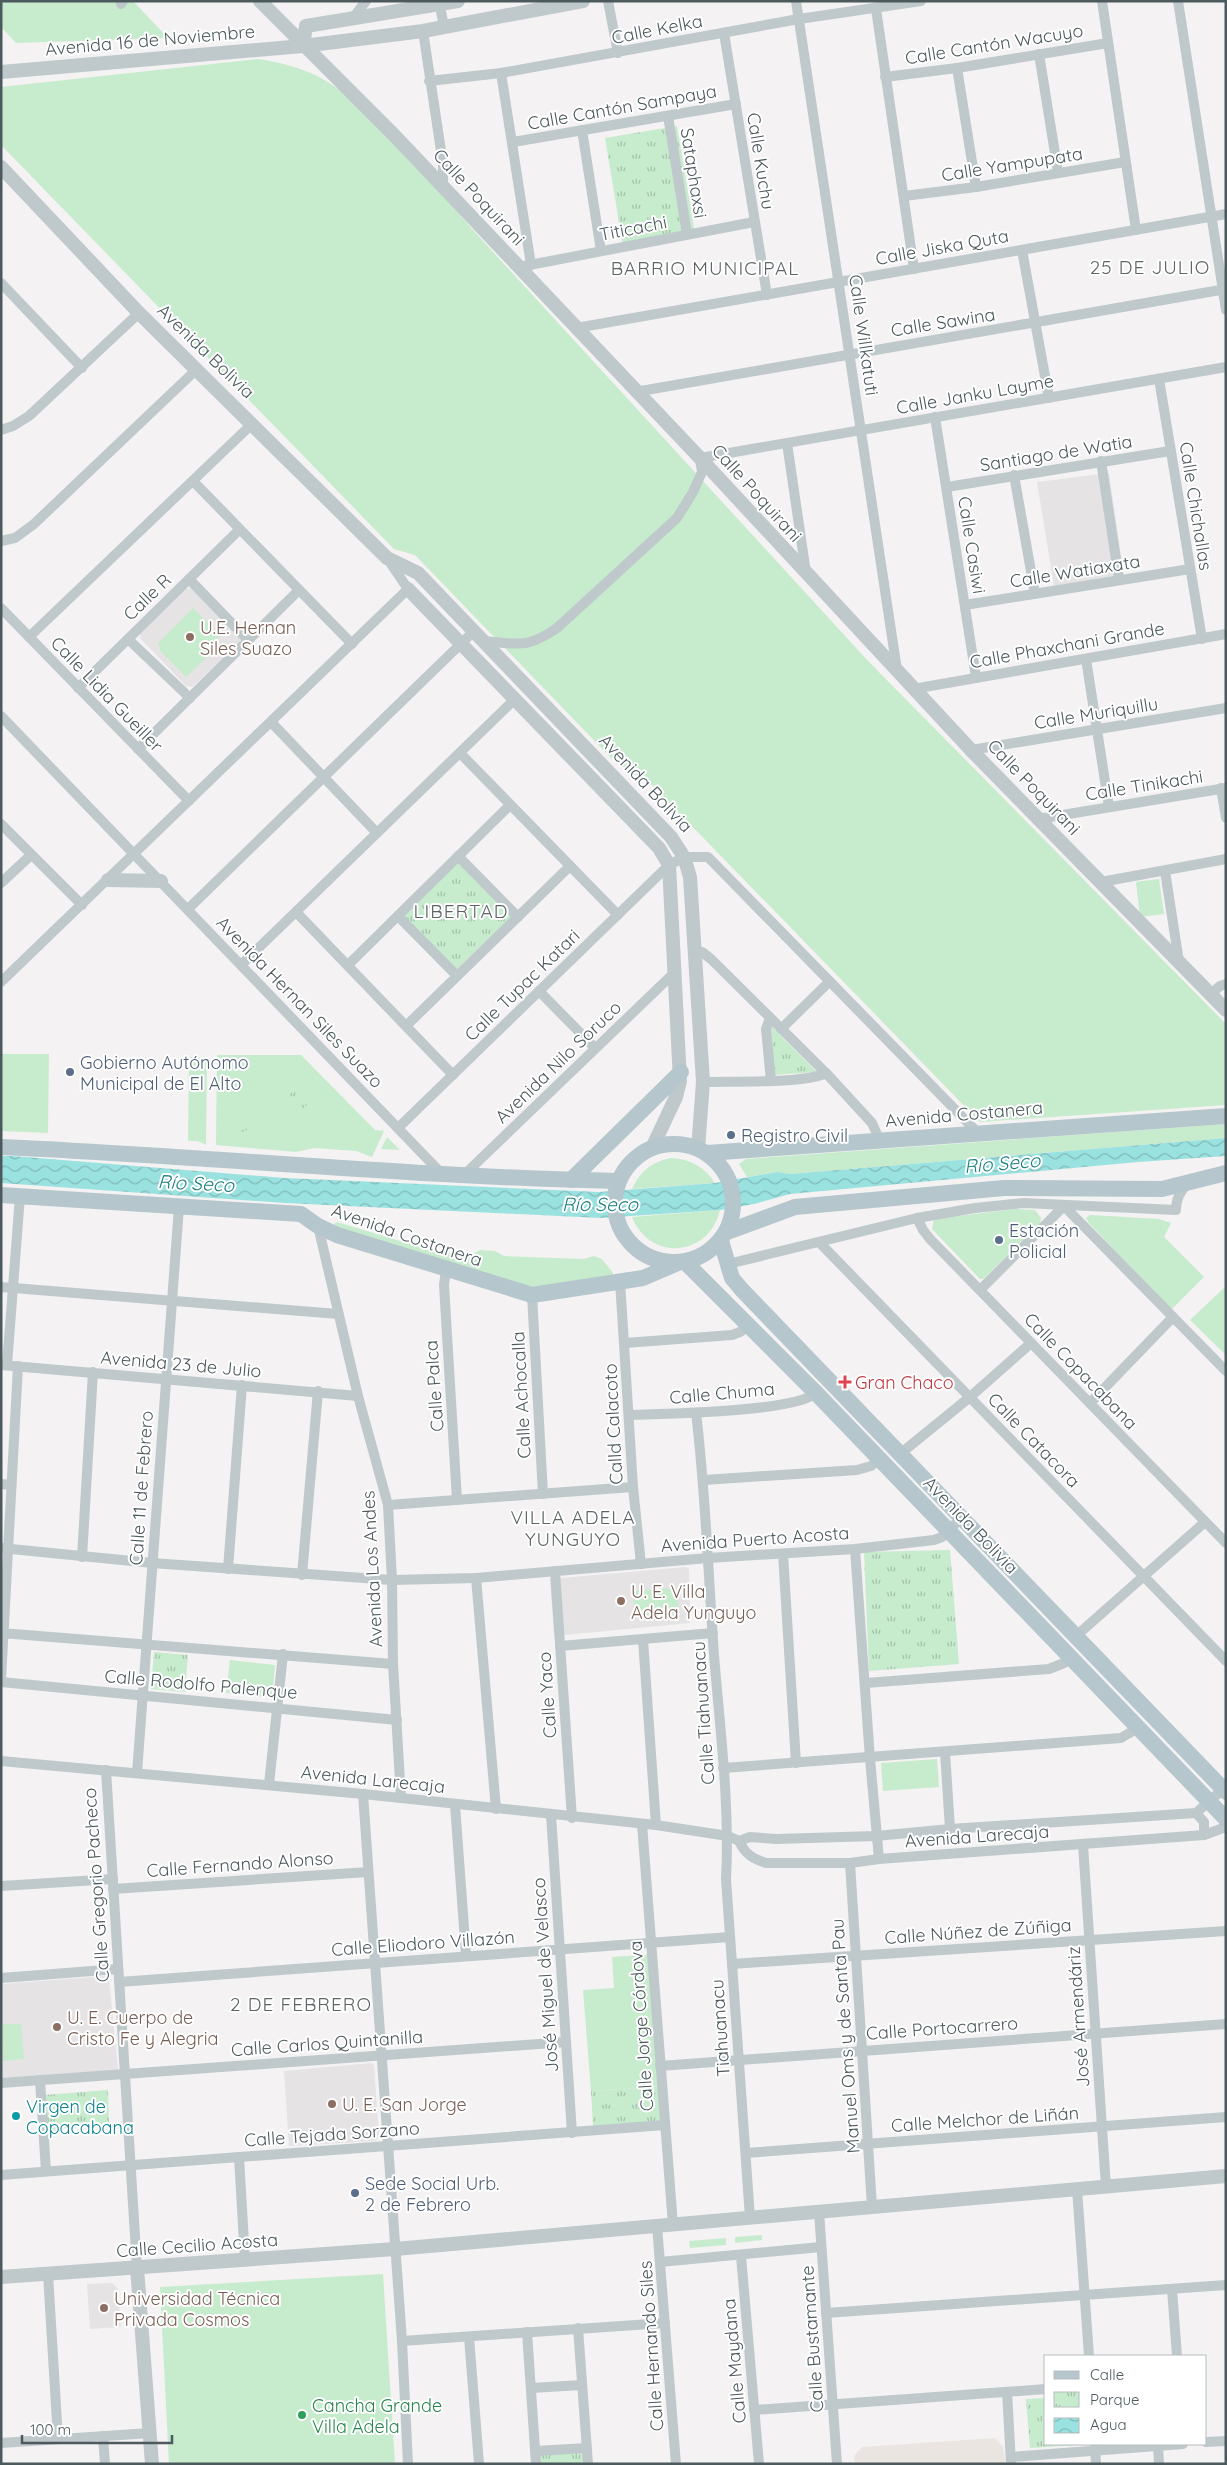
<svg xmlns="http://www.w3.org/2000/svg" width="1227" height="2465" font-family="Quicksand,sans-serif">
<style>
.commercial{fill:#eae5e0}
.education{fill:#e5e3e4}
.grass{fill:#c7ebcd}
.park{fill:url(#park-tufts)}
.water{fill:url(#water-waves)}
.lines{fill:none;stroke-linecap:round;stroke-linejoin:round}
.minor{stroke:#bfc9cc;stroke-width:10}
.tertiary{stroke:#bfc9cc;stroke-width:14}
.primary{stroke:#b5c6cc;stroke-width:16}
.education-dot{fill:#8d6e63;stroke:#fff;stroke-width:2}
.service-dot{fill:#5c6f8a;stroke:#fff;stroke-width:2}
.health-dot{fill:#e0444e;stroke:#fff;stroke-width:2}
.culture-dot{fill:#0f9aa8;stroke:#fff;stroke-width:2}
.leisure-dot{fill:#2e9e5b;stroke:#fff;stroke-width:2}
.labels{text-anchor:middle;dominant-baseline:central;stroke-width:4;stroke-linejoin:round;paint-order:stroke}
.street-label{font-size:18px;fill:#4c595d;stroke:#fff}
.education-label{font-size:18px;fill:#785e54;stroke:#fff;text-anchor:start}
.service-label{font-size:18px;fill:#4e5e75;stroke:#fff;text-anchor:start}
.health-label{font-size:18px;fill:#be3a42;stroke:#fff;text-anchor:start}
.culture-label{font-size:18px;fill:#0d838f;stroke:#fff;text-anchor:start}
.leisure-label{font-size:18px;fill:#27864d;stroke:#fff;text-anchor:start}
.neighbourhood-label{font-size:19px;letter-spacing:1px;fill:#5f6466;stroke:#fff}
.water-label{font-size:19px;font-style:italic;fill:#1c807f;stroke:#fff}
</style>
<defs>
<pattern id="park-tufts" width="24" height="20" patternUnits="userSpaceOnUse" patternTransform="scale(1.25)"><rect width="24" height="20" fill="#c7ebcd"/><path d="M3 7l-1-3M5 7V3M7 7l1-3M15 17l-1-3M17 17v-4M19 17l1-3" fill="none" stroke="#a4c1aa"/></pattern>
<pattern id="water-waves" width="16" height="10" patternUnits="userSpaceOnUse" patternTransform="scale(1.25)"><rect width="16" height="10" fill="#9ae2e0"/><path d="M0 5q4-4 8 0t8 0" fill="none" stroke="#80bab9"/></pattern>
</defs>
<rect width="100%" height="100%" fill="#f4f2f2"/>
<polygon class="commercial" points="995,2438 1003,2447 1006,2464 855,2464 854,2456 862,2447"/>
<g class="education">
<polygon points="1109,473 1124,576 1055,592 1037,482"/>
<polygon points="192,588 240,637 240,643 192,687 186,686 140,638 140,634 186,589"/>
<polygon points="686,1567 689,1569 690,1623 554,1636 550,1579"/>
<polygon points="106,1976 109,1979 118,2070 1,2078 1,1984"/>
<polygon points="372,2063 374,2065 379,2137 376,2141 289,2146 284,2071"/>
<polygon points="112,2283 118,2289 121,2327 90,2329 87,2284"/>
</g>
<g class="grass">
<polygon points="1,1 133,1 168,38 16,43 1,27"/>
<path d="M258,59C279,62 300,67 319,77C343,89 361,110 380,129C412,161 443,195 472,229L868,661L1226,1024V1105L980,1122L648,781L616,763L415,555L394,549L1,145V87Z"/>
<polygon points="193,608 220,635 206,649 210,654 186,677 161,652 158,643"/>
<polygon points="1159,879 1164,914 1140,917 1136,882"/>
<polygon points="1,1054 49,1054 48,1133 1,1131"/>
<polygon points="217,1055 301,1055 375,1130 384,1131 372,1157 356,1151 314,1148 296,1152 216,1145"/>
<polygon points="189,1057 207,1057 206,1145 198,1141 188,1141"/>
<polygon points="1226,1124 1226,1138 790,1174 777,1172 747,1177 739,1164 746,1159"/>
<polygon points="387,1137 400,1150 381,1149"/>
<path d="M671,1158C691,1159 704,1167 715,1183L632,1189C640,1171 652,1162 671,1158Z"/>
<polygon points="1016,1209 1035,1210 1041,1218 1040,1223 983,1279 980,1279 932,1229 934,1219"/>
<path d="M720,1210C709,1257 650,1262 632,1217Z"/>
<polygon points="1090,1215 1159,1219 1171,1223 1164,1237 1204,1277 1171,1310 1089,1223 1086,1218"/>
<polygon points="337,1222 420,1247 429,1248 436,1252 473,1254 480,1250 495,1251 504,1256 583,1259 594,1256 602,1259 613,1273 613,1275 529,1288 334,1227 334,1224"/>
<polygon points="1226,1286 1226,1355 1190,1320"/>
<polygon points="677,1588 679,1613 634,1616 633,1591"/>
<polygon points="230,1660 275,1665 272,1698 226,1693"/>
<polygon points="937,1759 939,1787 883,1791 881,1763"/>
<polygon points="656,1954 666,2086 591,2091 583,1990 614,1988 612,1957"/>
<polygon points="1,2024 21,2024 24,2059 3,2061"/>
<polygon points="762,2235 762,2240 735,2243 735,2237"/>
<polygon points="726,2238 726,2245 690,2248 689,2241"/>
<polygon points="383,2274 395,2464 169,2464 160,2287"/>
</g>
<g class="park">
<polygon points="677,126 695,234 623,246 605,138"/>
<polygon points="458,861 512,916 456,970 402,915"/>
<polygon points="771,1026 817,1072 773,1075"/>
<circle cx="240" cy="1068" r="6"/>
<circle cx="239" cy="1088" r="6"/>
<circle cx="298" cy="1100" r="10"/>
<circle cx="242" cy="1126" r="6"/>
<polygon points="950,1550 959,1664 869,1671 864,1552"/>
<polygon points="154,1652 188,1655 185,1692 151,1689"/>
<polygon points="666,2086 669,2121 593,2126 591,2091"/>
<polygon points="108,2090 109,2124 60,2128 48,2142 44,2095"/>
<polygon points="1046,2398 1046,2444 1093,2444 1030,2448 1026,2399"/>
<polygon points="585,2450 585,2464 539,2464 538,2453"/>
</g>
<polygon class="water" points="1226,1138 1226,1156 1138,1162 790,1194 754,1204 720,1210 601,1218 285,1203 1,1183 1,1156 13,1156 285,1178 599,1192 715,1183 777,1172 790,1174"/>
<g class="lines">
<g class="minor">
<polyline points="439,1 444,27"/>
<polyline points="608,1 618,53"/>
<polyline points="796,1 897,670"/>
<polyline points="1102,1 1136,230"/>
<polyline points="1178,1 1226,310"/>
<polyline points="121,4 123,1"/>
<polyline points="876,9 914,269"/>
<polyline points="352,19 366,1"/>
<polyline points="423,31 443,164 443,186"/>
<polyline points="724,33 767,295"/>
<polyline points="1039,54 1058,172"/>
<polyline points="957,68 976,187"/>
<polyline points="501,73 531,265"/>
<polyline points="885,77 957,68 1108,43"/>
<polyline points="429,81 501,73 799,19 921,1"/>
<polyline points="668,116 687,234"/>
<polyline points="582,130 601,251"/>
<polyline points="513,142 736,104"/>
<polyline points="904,196 976,187 1125,162"/>
<polyline points="1022,250 1049,398"/>
<polyline points="519,267 754,222"/>
<polyline points="1,283 82,368"/>
<polyline points="576,328 1226,214"/>
<polyline points="1159,379 1202,639"/>
<polyline points="635,392 1226,289"/>
<polyline points="935,417 976,677"/>
<polyline points="1,430 13,426 29,416 139,313"/>
<polyline points="787,443 806,573"/>
<polyline points="1101,461 1119,579"/>
<polyline points="1014,475 1035,594"/>
<polyline points="193,481 352,644"/>
<polyline points="947,487 1170,451"/>
<polyline points="1,541 15,538 34,524 197,369"/>
<polyline points="189,579 248,640"/>
<polyline points="965,605 1190,569"/>
<polyline points="1,608 189,801"/>
<polyline points="29,637 252,424"/>
<polyline points="128,639 190,698"/>
<path d="M483,641C518,644 527,649 557,628L677,518L693,492L702,472L700,458L1226,367"/>
<polyline points="1086,659 1109,807"/>
<polyline points="78,688 239,530"/>
<polyline points="913,689 1226,634"/>
<polyline points="1,716 441,1173"/>
<polyline points="271,722 377,833"/>
<polyline points="138,749 298,591"/>
<polyline points="971,750 1226,708"/>
<polyline points="460,753 618,915"/>
<polyline points="1221,788 1226,818"/>
<polyline points="1038,819 1226,788"/>
<polyline points="1,824 82,905"/>
<polyline points="458,856 518,917"/>
<polyline points="1165,871 1179,962"/>
<polyline points="1101,882 1226,859"/>
<polyline points="1,883 31,855"/>
<polyline points="188,909 474,631"/>
<polyline points="296,912 453,1075"/>
<polyline points="398,916 457,976"/>
<polyline points="694,952 702,952 711,959 826,1073 872,1123 880,1141"/>
<polyline points="241,965 515,699"/>
<polyline points="348,965 510,805"/>
<polyline points="1,982 408,589 387,558"/>
<polyline points="539,991 595,1048"/>
<polyline points="1211,994 1220,986 1226,984"/>
<polyline points="770,1018 766,1029 771,1081"/>
<polyline points="406,1026 570,866"/>
<polyline points="781,1029 829,982"/>
<path d="M703,1082C729,1081 806,1084 826,1073"/>
<polyline points="398,1128 669,865 684,857 708,857 978,1133"/>
<polyline points="465,1174 674,973"/>
<polyline points="1064,1206 1226,1371"/>
<polyline points="917,1218 923,1230 930,1239 1226,1543"/>
<polyline points="318,1226 358,1396 388,1505 392,1580 393,1664 401,1798"/>
<polyline points="819,1242 1226,1661"/>
<path d="M728,1264L917,1218L975,1208L1024,1203L1176,1210C1176,1199 1180,1192 1187,1184"/>
<polyline points="446,1270 444,1285 457,1500"/>
<polyline points="620,1281 633,1487 641,1564"/>
<polyline points="1,1287 338,1314"/>
<polyline points="980,1290 1064,1206"/>
<polyline points="532,1295 543,1494"/>
<polyline points="625,1343 732,1335 740,1332 748,1326"/>
<polyline points="1,1365 358,1396"/>
<polyline points="7,1365 20,1196"/>
<polyline points="1090,1403 1173,1317"/>
<path d="M696,1413C706,1494 708,1574 714,1655C720,1730 730,1804 726,1879L750,2218"/>
<path d="M629,1415C662,1414 795,1412 816,1393"/>
<polyline points="900,1454 970,1397 1031,1343"/>
<polyline points="704,1480 857,1470 871,1466 879,1459"/>
<polyline points="1,1484 11,1485"/>
<polyline points="388,1505 633,1487"/>
<polyline points="1,1548 152,1563 392,1580 476,1578 708,1558 855,1549 934,1540 942,1537 962,1517"/>
<polyline points="855,1549 870,1759 879,1859"/>
<polyline points="783,1554 796,1763"/>
<polyline points="82,1557 93,1372"/>
<polyline points="228,1569 242,1385"/>
<polyline points="555,1571 572,1818"/>
<polyline points="302,1575 318,1391"/>
<polyline points="476,1578 496,1809"/>
<polyline points="1,1633 393,1664"/>
<polyline points="1076,1636 1205,1522"/>
<polyline points="643,1640 656,1825"/>
<polyline points="560,1646 713,1633"/>
<polyline points="1,1680 18,1366"/>
<polyline points="1,1682 397,1720"/>
<polyline points="866,1683 1049,1669 1064,1663 1070,1657"/>
<polyline points="945,1752 950,1829"/>
<path d="M1,1761L363,1794L656,1825L728,1836L739,1841C745,1854 753,1859 766,1863H850L879,1859L1204,1835L1226,1827"/>
<polyline points="723,1768 1121,1738 1138,1728"/>
<polyline points="106,1770 137,2268"/>
<polyline points="137,1773 179,1207"/>
<polyline points="269,1784 283,1654"/>
<polyline points="363,1794 402,2341 408,2464"/>
<polyline points="455,1805 466,1955"/>
<polyline points="1196,1813 1204,1822 1204,1835"/>
<polyline points="551,1815 572,2133"/>
<polyline points="642,1824 673,2225"/>
<polyline points="739,1841 750,1837 776,1839 876,1836 950,1829 1196,1813 1223,1789"/>
<polyline points="1083,1845 1106,2187"/>
<polyline points="850,1863 872,2207"/>
<polyline points="1,1886 113,1879"/>
<polyline points="113,1889 368,1872"/>
<polyline points="732,1964 1226,1931"/>
<polyline points="1,1978 118,1969"/>
<polyline points="119,1982 730,1937"/>
<polyline points="660,2066 1226,2024"/>
<polyline points="40,2080 46,2171"/>
<polyline points="1,2083 566,2042"/>
<polyline points="746,2153 1226,2117"/>
<polyline points="239,2157 245,2260"/>
<polyline points="1,2175 665,2125"/>
<polyline points="1077,2189 1089,2356"/>
<polyline points="819,2212 837,2464"/>
<polyline points="657,2226 676,2464"/>
<polyline points="741,2256 759,2464"/>
<polyline points="660,2262 821,2247"/>
<polyline points="48,2274 58,2439"/>
<polyline points="1172,2289 1177,2356"/>
<polyline points="826,2313 1226,2285"/>
<polyline points="578,2328 588,2464"/>
<polyline points="527,2332 536,2464"/>
<polyline points="469,2337 479,2464"/>
<polyline points="402,2341 665,2323"/>
<polyline points="531,2388 582,2385"/>
<polyline points="1007,2392 1011,2463"/>
<polyline points="754,2410 1046,2389"/>
<polyline points="103,2436 105,2464"/>
<polyline points="1206,2442 1226,2441"/>
<polyline points="1,2443 150,2433"/>
<polyline points="1095,2445 1096,2464"/>
<polyline points="1158,2446 1159,2464"/>
<polyline points="535,2451 587,2448"/>
<polyline points="1011,2457 1183,2444"/>
</g>
<g class="tertiary">
<polyline points="260,1 394,135 700,458 971,750 1226,1010"/>
<polyline points="303,46 306,26 458,1"/>
<polyline points="1,72 303,46 423,31 583,1"/>
<polyline points="1,167 139,313 387,558 418,573 671,837 684,857 690,877 703,1082 698,1149"/>
<polyline points="408,589 659,848 669,865 680,1081 676,1097 652,1148"/>
<polyline points="108,880 161,881"/>
<polyline points="137,2268 152,2464"/>
<polyline points="1,2277 395,2249 1226,2176"/>
</g>
<g class="primary">
<circle cx="674" cy="1203" r="59"/>
<path d="M1,1147C207,1156 413,1177 619,1181"/>
<polyline points="707,1153 1226,1116"/>
<polyline points="571,1180 681,1072"/>
<polyline points="1,1195 301,1214 318,1226 337,1235 532,1295 643,1278 678,1263"/>
<polyline points="727,1232 795,1207 1004,1188 1162,1189 1226,1173"/>
<polyline points="721,1241 732,1278 742,1290 1226,1792"/>
<polyline points="685,1262 816,1393 1226,1819"/>
</g>
</g>
<g class="education-dot">
<circle cx="190" cy="637" r="5"/>
<circle cx="621" cy="1601" r="5"/>
<circle cx="57" cy="2027" r="5"/>
<circle cx="332" cy="2104" r="5"/>
<circle cx="104" cy="2308" r="5"/>
</g>
<g class="service-dot">
<circle cx="70" cy="1072" r="5"/>
<circle cx="731" cy="1135" r="5"/>
<circle cx="999" cy="1240" r="5"/>
<circle cx="355" cy="2193" r="5"/>
</g>
<path class="health-dot" d="M842.5 1374.5h5v5h5v5h-5v5h-5v-5h-5v-5h5z"/>
<circle class="culture-dot" cx="16" cy="2116" r="5"/>
<circle class="leisure-dot" cx="302" cy="2415" r="5"/>
<g class="labels">
<g class="street-label">
<text transform="translate(657 29) rotate(-11)">Calle Kelka</text>
<text transform="translate(150 40) rotate(-5)">Avenida 16 de Noviembre</text>
<text transform="translate(994 44) rotate(-9)">Calle Cantón Wacuyo</text>
<text transform="translate(622 107) rotate(-10)">Calle Cantón Sampaya</text>
<text transform="translate(761 161) rotate(81)">Calle Kuchu</text>
<text transform="translate(1012 164) rotate(-9)">Calle Yampupata</text>
<text transform="translate(694 173) rotate(81)">Sataphaxsi</text>
<text transform="translate(479 197) rotate(47)">Calle Poquirani</text>
<text transform="translate(633 228) rotate(-11)">Titicachi</text>
<text transform="translate(942 247) rotate(-10)">Calle Jiska Quta</text>
<text transform="translate(943 322) rotate(-9)">Calle Sawina</text>
<text transform="translate(864 335) rotate(82)">Calle Willkatuti</text>
<text transform="translate(206 351) rotate(44)">Avenida Bolivia</text>
<text transform="translate(975 394) rotate(-10)">Calle Janku Layme</text>
<text transform="translate(1056 453) rotate(-9)">Santiago de Watia</text>
<text transform="translate(757 493) rotate(48)">Calle Poquirani</text>
<text transform="translate(1196 506) rotate(81)">Calle Chichallas</text>
<text transform="translate(972 545) rotate(81)">Calle Casiwi</text>
<text transform="translate(1075 571) rotate(-9)">Calle Watiaxata</text>
<text transform="translate(147 597) rotate(-44)">Calle R</text>
<text transform="translate(1067 645) rotate(-10)">Calle Phaxchani Grande</text>
<text transform="translate(107 694) rotate(46)">Calle Lidia Gueiller</text>
<text transform="translate(1096 713) rotate(-9)">Calle Muriquillu</text>
<text transform="translate(646 783) rotate(47)">Avenida Bolivia</text>
<text transform="translate(1144 785) rotate(-9)">Calle Tinikachi</text>
<text transform="translate(1034 787) rotate(46)">Calle Poquirani</text>
<text transform="translate(522 985) rotate(-44)">Calle Tupac Katari</text>
<text transform="translate(300 1002) rotate(46)">Avenida Hernan Siles Suazo</text>
<text transform="translate(558 1062) rotate(-44)">Avenida Nilo Soruco</text>
<text transform="translate(964 1114) rotate(-5)">Avenida Costanera</text>
<text transform="translate(407 1235) rotate(19)">Avenida Costanera</text>
<text transform="translate(181 1364) rotate(5)">Avenida 23 de Julio</text>
<text transform="translate(1081 1371) rotate(46)">Calle Copacabana</text>
<text transform="translate(434 1386) rotate(-94)">Calle Palca</text>
<text transform="translate(722 1393) rotate(-5)">Calle Chuma</text>
<text transform="translate(521 1395) rotate(-93)">Calle Achocalla</text>
<text transform="translate(613 1424) rotate(-93)">Calld Calacoto</text>
<text transform="translate(1034 1440) rotate(46)">Calle Catacora</text>
<text transform="translate(141 1488) rotate(-86)">Calle 11 de Febrero</text>
<text transform="translate(971 1525) rotate(46)">Avenida Bolivia</text>
<text transform="translate(755 1539) rotate(-4)">Avenida Puerto Acosta</text>
<text transform="translate(372 1569) rotate(-93)">Avenida Los Andes</text>
<text transform="translate(201 1684) rotate(5)">Calle Rodolfo Palenque</text>
<text transform="translate(547 1695) rotate(-94)">Calle Yaco</text>
<text transform="translate(703 1713) rotate(-94)">Calle Tiahuanacu</text>
<text transform="translate(373 1779) rotate(6)">Avenida Larecaja</text>
<text transform="translate(977 1836) rotate(-4)">Avenida Larecaja</text>
<text transform="translate(240 1864) rotate(-4)">Calle Fernando Alonso</text>
<text transform="translate(96 1885) rotate(-94)">Calle Gregorio Pacheco</text>
<text transform="translate(978 1931) rotate(-4)">Calle Núñez de Zúñiga</text>
<text transform="translate(423 1943) rotate(-4)">Calle Eliodoro Villazón</text>
<text transform="translate(545 1975) rotate(-94)">José Miguel de Velasco</text>
<text transform="translate(1078 2017) rotate(-94)">José Armendáriz</text>
<text transform="translate(641 2026) rotate(-94)">Calle Jorge Córdova</text>
<text transform="translate(720 2028) rotate(-94)">Tiahuanacu</text>
<text transform="translate(942 2028) rotate(-4)">Calle Portocarrero</text>
<text transform="translate(845 2036) rotate(-94)">Manuel Oms y de Santa Pau</text>
<text transform="translate(327 2043) rotate(-4)">Calle Carlos Quintanilla</text>
<text transform="translate(985 2119) rotate(-4)">Calle Melchor de Liñán</text>
<text transform="translate(332 2134) rotate(-4)">Calle Tejada Sorzano</text>
<text transform="translate(197 2245) rotate(-4)">Calle Cecilio Acosta</text>
<text transform="translate(812 2339) rotate(-94)">Calle Bustamante</text>
<text transform="translate(651 2346) rotate(-94)">Calle Hernando Siles</text>
<text transform="translate(734 2361) rotate(-95)">Calle Maydana</text>
</g>
<g class="education-label">
<text x="200" y="627">U.E. Hernan<tspan x="200" dy="21">Siles Suazo</tspan></text>
<text x="631" y="1591">U. E. Villa<tspan x="631" dy="21">Adela Yunguyo</tspan></text>
<text x="67" y="2017">U. E. Cuerpo de<tspan x="67" dy="21">Cristo Fe y Alegria</tspan></text>
<text x="342" y="2104">U. E. San Jorge</text>
<text x="114" y="2298">Universidad Técnica<tspan x="114" dy="21">Privada Cosmos</tspan></text>
</g>
<g class="service-label">
<text x="80" y="1062">Gobierno Autónomo<tspan x="80" dy="21">Municipal de El Alto</tspan></text>
<text x="741" y="1135">Registro Civil</text>
<text x="1009" y="1230">Estación<tspan x="1009" dy="21">Policial</tspan></text>
<text x="365" y="2183">Sede Social Urb.<tspan x="365" dy="21">2 de Febrero</tspan></text>
</g>
<g class="health-label">
<text x="855" y="1382">Gran Chaco</text>
</g>
<g class="culture-label">
<text x="26" y="2106">Virgen de<tspan x="26" dy="21">Copacabana</tspan></text>
</g>
<g class="leisure-label">
<text x="312" y="2405">Cancha Grande<tspan x="312" dy="21">Villa Adela</tspan></text>
</g>
<g class="neighbourhood-label">
<text x="1150" y="267">25 DE JULIO</text>
<text x="705" y="268">BARRIO MUNICIPAL</text>
<text x="461" y="911">LIBERTAD</text>
<text x="573" y="1517">VILLA ADELA<tspan x="573" dy="22">YUNGUYO</tspan></text>
<text x="301" y="2004">2 DE FEBRERO</text>
</g>
<g class="water-label">
<text transform="translate(1002 1163) rotate(-5)">Río Seco</text>
<text transform="translate(196 1183) rotate(3)">Río Seco</text>
<text x="600" y="1204">Río Seco</text>
</g>
</g>
<rect width="1227" height="2465" fill="none" stroke="#4c595d" stroke-width="5"/>
<rect x="1044" y="2355" width="162" height="90" fill="#ffffff" stroke="#b7bdbe"/>
<rect x="1054" y="2371" width="25" height="8" fill="#b5c6cc" stroke="#b7bdbe"/>
<text x="1090" y="2380" font-size="15" fill="#4c595d">Calle</text>
<rect x="1054" y="2392" width="25" height="15" fill="url(#park-tufts)" stroke="#b7bdbe"/>
<text x="1090" y="2405" font-size="15" fill="#4c595d">Parque</text>
<rect x="1054" y="2418" width="25" height="15" fill="url(#water-waves)" stroke="#b7bdbe"/>
<text x="1090" y="2430" font-size="15" fill="#4c595d">Agua</text>
<path d="M22 2435v8h150v-8" fill="none" stroke="#4c595d" stroke-width="2.5"/>
<text x="30" y="2435" font-size="15" fill="#4c595d" stroke="#ffffff" stroke-width="4" paint-order="stroke">100 m</text>
</svg>
